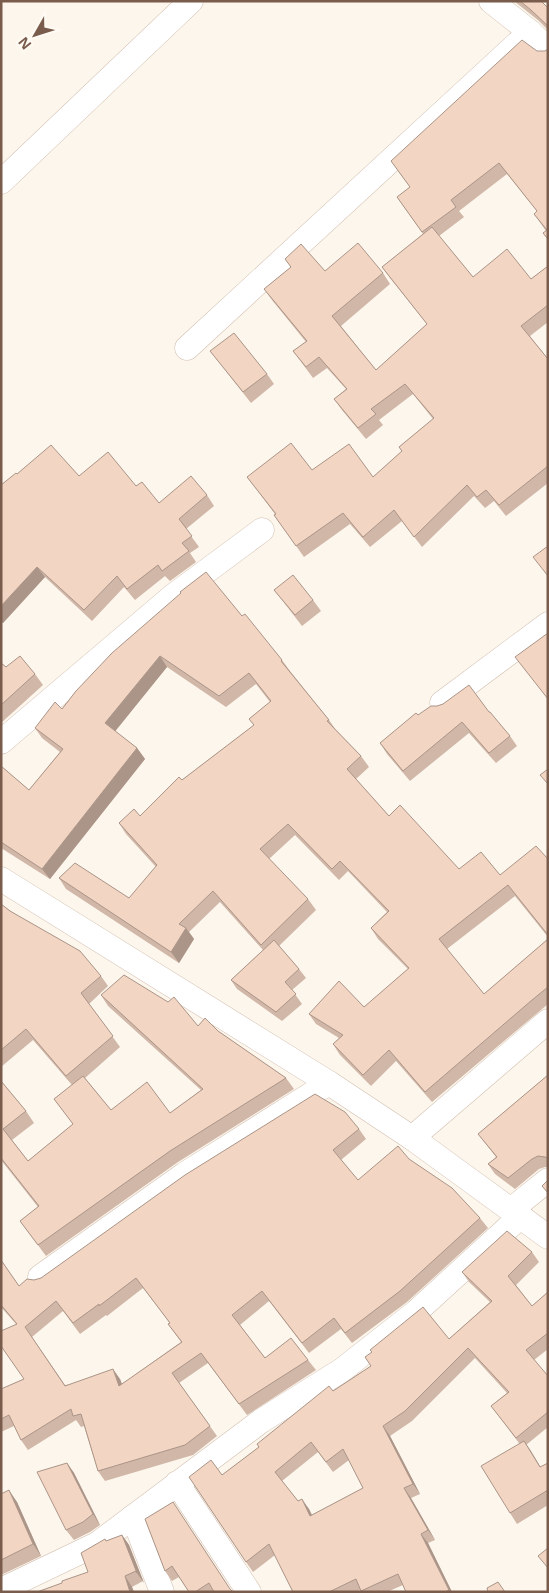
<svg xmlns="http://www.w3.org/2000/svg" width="549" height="1593" font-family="'Open Sans',sans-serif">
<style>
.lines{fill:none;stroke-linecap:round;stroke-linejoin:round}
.minor-casing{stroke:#d1beb0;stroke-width:25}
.minor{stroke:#fff;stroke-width:24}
.wall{fill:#d1b7a8;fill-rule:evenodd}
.shaded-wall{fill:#aa9588}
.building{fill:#f3d5c3;stroke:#aa9588;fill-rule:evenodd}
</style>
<rect width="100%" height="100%" fill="#fdf6ec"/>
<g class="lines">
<g class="minor-casing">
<g id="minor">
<polyline points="491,1 530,32 548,49"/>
<polyline points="1,182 191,1"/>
<polyline points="187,348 530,32"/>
<polyline points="442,703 548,624"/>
<polyline points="1,742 173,596 262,530"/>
<polyline points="1,879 329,1083 412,1138 548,1237"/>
<polyline points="412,1138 548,1021"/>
<polyline points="512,1209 548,1180"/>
<polyline points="40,1277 185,1174 329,1083"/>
<polyline points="177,1483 249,1592"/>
<polyline points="133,1517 162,1592"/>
<polyline points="1,1590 97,1544 261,1421 342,1370 416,1312 521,1216"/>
</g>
</g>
<use href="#minor" class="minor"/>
</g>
<g class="wall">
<polygon points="514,1 541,1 548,8 548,30 539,21"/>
<polygon points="548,49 548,240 543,233 546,231 534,214 537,211 507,174 459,211 464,217 439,236 473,277 531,279 548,266 548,322 530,336 548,359 548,483 506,516 494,501 485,508 474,496 422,547 402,521 370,547 350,524 304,557 274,515 275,514 247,477 312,470 373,477 402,451 399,447 433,419 413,394 379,420 383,425 366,439 342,410 334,399 346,389 327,368 313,378 293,351 306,342 272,300 264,289 291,267 285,259 325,271 383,273 390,284 341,326 376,370 427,324 390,278 382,267 423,234 397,197 410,187 391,161 537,51 545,51"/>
<polygon points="210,351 267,374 274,384 251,403 218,361"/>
<polygon points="17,474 79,476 136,486 159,503 207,495 214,506 186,529 199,547 190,553 196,562 170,581 165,576 135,600 124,587 92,621 45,577 3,623 1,622 1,485"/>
<polygon points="274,590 313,600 321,611 302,626 282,600"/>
<polygon points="242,616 282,660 290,671 329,720 336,730 361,756 369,767 356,779 389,816 459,869 500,875 548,859 548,937 515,896 447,949 484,994 548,939 548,1004 432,1102 396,1061 371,1086 340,1055 333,1044 339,1038 316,1024 309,1014 364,1007 408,969 378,939 371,928 387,912 348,871 339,880 295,835 269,859 308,899 316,910 279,946 299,969 306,978 292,990 302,1004 282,1021 237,989 231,980 263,950 220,902 189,932 194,939 179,963 66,889 59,878 129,898 156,867 126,834 119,823 140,816 182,780 254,725 249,719 270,702 256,684 226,707 167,667 115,731 137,748 145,759 50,879 1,848 1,766 29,790 60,752 42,738 35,728 62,709 76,691"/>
<polygon points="1,663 6,667 35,674 43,685 1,723"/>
<polygon points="489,712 510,736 517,746 496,763 469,733 410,781 387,754 380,743 418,715"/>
<polygon points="1,904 101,976 108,986 89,1004 120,1047 85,1078 111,1110 170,1113 201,1090 108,1006 101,995 198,1026 218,1031 286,1078 294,1089 178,1162 46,1256 20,1221 38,1207 1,1160 1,1081 26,1111 34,1123 12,1140 28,1161 73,1124 54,1099 72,1085 33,1040 1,1067"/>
<polygon points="548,1075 548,1167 545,1167 539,1169 515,1189 495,1174 488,1164 496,1157 478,1134"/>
<path d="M359,1129L366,1139L341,1160L358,1180L409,1159L480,1218L488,1228L407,1302L352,1343L341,1329L309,1353L269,1301L240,1325L265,1358L308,1360L316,1370L247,1415L208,1363L179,1383L217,1436L193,1455L105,1481L98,1471L84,1426L81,1427L76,1420L28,1450L21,1440L14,1426L1,1432V1389L24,1379L16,1324L1,1307V1260L19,1286L41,1278ZM143,1288L170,1323L168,1324L181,1342L122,1384L120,1379L65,1385L32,1337L63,1311L80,1334L106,1315L107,1316Z"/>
<path d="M532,1252L539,1262L516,1285L532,1306L548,1292V1349L534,1360L548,1376V1427L526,1445L540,1467L548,1463V1505L517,1524L510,1513L519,1443L491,1406L507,1393L475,1358L412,1421L390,1436L420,1494L411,1498L435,1540L428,1543L452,1592H406L403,1585L387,1592H361L360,1590L357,1592H293L275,1555L253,1572L246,1562L222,1475L333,1391L371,1366L365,1357L449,1339L490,1302L469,1282L462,1272ZM318,1452L333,1472L349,1460L363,1488L312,1515L309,1509L298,1501L282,1481Z"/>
<polygon points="67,1463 74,1473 100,1525 90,1532 74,1540 66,1530"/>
<polygon points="1,1494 17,1502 41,1556 1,1575"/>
<polygon points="145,1519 231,1590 233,1592 189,1592 179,1577 172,1581 165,1571"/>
<polygon points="122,1535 129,1545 144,1583 143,1581 132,1587 134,1592 37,1592 62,1583 88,1572 106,1541"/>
</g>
<g class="shaded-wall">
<polygon points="37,567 45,577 3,623 1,621 1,606"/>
<polygon points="160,656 167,667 113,734 105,723"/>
<polygon points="137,748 145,759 50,879 42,869"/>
<polygon points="186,928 194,939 179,963 171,952"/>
<polygon points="113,1369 120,1379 126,1396 119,1386"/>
<polygon points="383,1426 390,1436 420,1494 413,1484"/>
<polygon points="524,1441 531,1451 547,1478 540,1467"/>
<polygon points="67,1463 74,1473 100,1525 93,1514"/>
<polygon points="404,1488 411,1498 435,1540 428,1530"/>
<polygon points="9,1490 17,1502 41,1556 33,1544"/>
<polygon points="302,1499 309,1509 317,1526 310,1516"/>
<polygon points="421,1534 428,1543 452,1592 450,1592"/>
<polygon points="122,1535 129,1545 144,1583 137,1573"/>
<polygon points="125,1576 132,1587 134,1592 130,1592"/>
</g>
<g class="building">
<polygon points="520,1 541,1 548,8 548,26 531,10"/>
<polygon points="522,40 537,51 545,51 548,49 548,239 543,233 547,230 534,214 537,211 499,163 451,200 456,207 422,232 397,197 410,187 391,161"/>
<polygon points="432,227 473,277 507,249 531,279 548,266 548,305 521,326 548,359 548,466 499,505 486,490 477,497 467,485 414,537 394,510 363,537 343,513 296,546 274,515 276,514 247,477 291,443 312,470 349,444 373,477 402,451 399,447 434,418 405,384 371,409 376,414 358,428 334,399 347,389 319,357 306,367 293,351 307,341 264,289 291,267 285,259 301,244 325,271 358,243 383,273 332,316 376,370 427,324 382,267"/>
<polygon points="234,333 267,374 243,392 210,351"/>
<polygon points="51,445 79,476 108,452 136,486 142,482 159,503 191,476 207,495 179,519 192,536 182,543 189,551 162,571 158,565 127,589 117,576 84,610 37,567 1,606 1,485 16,473 17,474"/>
<polygon points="548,546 548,576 533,557"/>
<polygon points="206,572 242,616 245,614 282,660 281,661 329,720 327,721 361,756 347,769 389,816 400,805 459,869 481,852 500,875 536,846 548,859 548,935 508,885 439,939 484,994 548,939 548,987 532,1000 425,1092 389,1050 363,1075 333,1044 343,1035 309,1014 339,981 364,1007 409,968 371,928 389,911 340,861 332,869 288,824 260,849 308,899 261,945 213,891 179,924 186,928 171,952 59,878 75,863 129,898 157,865 119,823 134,809 140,816 179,777 182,780 254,725 249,719 271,701 249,673 219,696 160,656 105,723 137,748 42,869 1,842 1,766 29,790 63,749 35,728 55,702 62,709 76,691 112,653 181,593 180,592"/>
<polygon points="293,575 313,600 295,615 274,590"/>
<polygon points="548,633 548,699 515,657"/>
<polygon points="20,656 35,674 1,705 1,663 6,667"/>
<polygon points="469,685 489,712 490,712 510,736 489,753 462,722 403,771 380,743 416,713 418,715 431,706 437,706 443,704"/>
<polygon points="548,769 548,784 540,775"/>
<polygon points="1,904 10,911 80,951 101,976 81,993 113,1036 66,1076 26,1029 1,1050"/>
<polygon points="274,940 299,969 285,982 296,994 276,1012 231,980"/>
<polygon points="124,975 168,1002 174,997 198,1026 205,1018 218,1031 286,1078 170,1151 38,1245 20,1221 39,1206 1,1158 1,1081 26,1111 3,1129 28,1161 73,1124 54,1099 83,1076 111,1110 147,1082 170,1113 203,1089 101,995"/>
<polygon points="548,1075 548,1158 545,1157 538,1156 532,1159 508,1178 488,1164 497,1157 478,1134"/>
<path d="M315,1094L345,1112L359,1129L333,1150L358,1180L398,1146L409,1159L452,1188L480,1218L400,1291L345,1333L334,1318L302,1343L262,1291L232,1315L265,1358L291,1338L308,1360L239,1404L201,1353L172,1373L210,1426L185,1445L98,1471L81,1414L73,1416L71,1409L21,1440L9,1415L1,1419V1389L24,1379L1,1346V1331L17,1324L1,1305V1260L19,1286L27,1279L34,1280L41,1278L185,1175ZM136,1278L170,1323L168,1324L182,1342L119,1386L113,1369L65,1386L25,1327L56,1301L73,1323L99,1304V1306Z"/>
<polygon points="548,1180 548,1193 542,1186"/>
<path d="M507,1231L532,1252L508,1276L532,1306L548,1292V1333L526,1350L548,1376V1412L516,1438L491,1406L509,1392L468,1348L405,1411L383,1426L413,1484L404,1488L428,1530L421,1534L449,1590L445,1592H406L398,1574L361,1591L356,1579L329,1592H293L269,1544L246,1562L189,1477L211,1460L222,1475L259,1447L257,1444L329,1386L333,1391L371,1366L365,1357L372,1352L370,1350L423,1307L449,1339L492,1301L462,1272ZM311,1442L326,1462L343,1449L363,1488L310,1516L302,1499L298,1501L275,1472Z"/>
<polygon points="524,1441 540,1467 548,1463 548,1490 510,1513 481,1466"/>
<polygon points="67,1463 93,1514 83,1522 66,1530 37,1472"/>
<polygon points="9,1490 33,1544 1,1560 1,1494"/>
<polygon points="173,1502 230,1589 233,1592 214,1592 209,1583 195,1592 189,1592 172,1566 165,1571 145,1519"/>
<polygon points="122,1535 137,1573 136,1571 125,1576 130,1592 37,1592 62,1583 62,1581 88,1572 81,1553 105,1539 106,1541"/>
<polygon points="548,1548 548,1568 538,1556"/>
<polygon points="498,1582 505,1592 488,1592 487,1588"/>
</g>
<rect width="549" height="1593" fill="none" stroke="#7a5c4d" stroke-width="5"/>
<g transform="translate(35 35) rotate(231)" stroke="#fffaf3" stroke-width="4" paint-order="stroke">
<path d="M0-4L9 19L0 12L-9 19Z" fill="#7a5c4d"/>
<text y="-8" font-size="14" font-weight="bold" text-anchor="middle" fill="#7a5c4d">N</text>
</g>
</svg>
